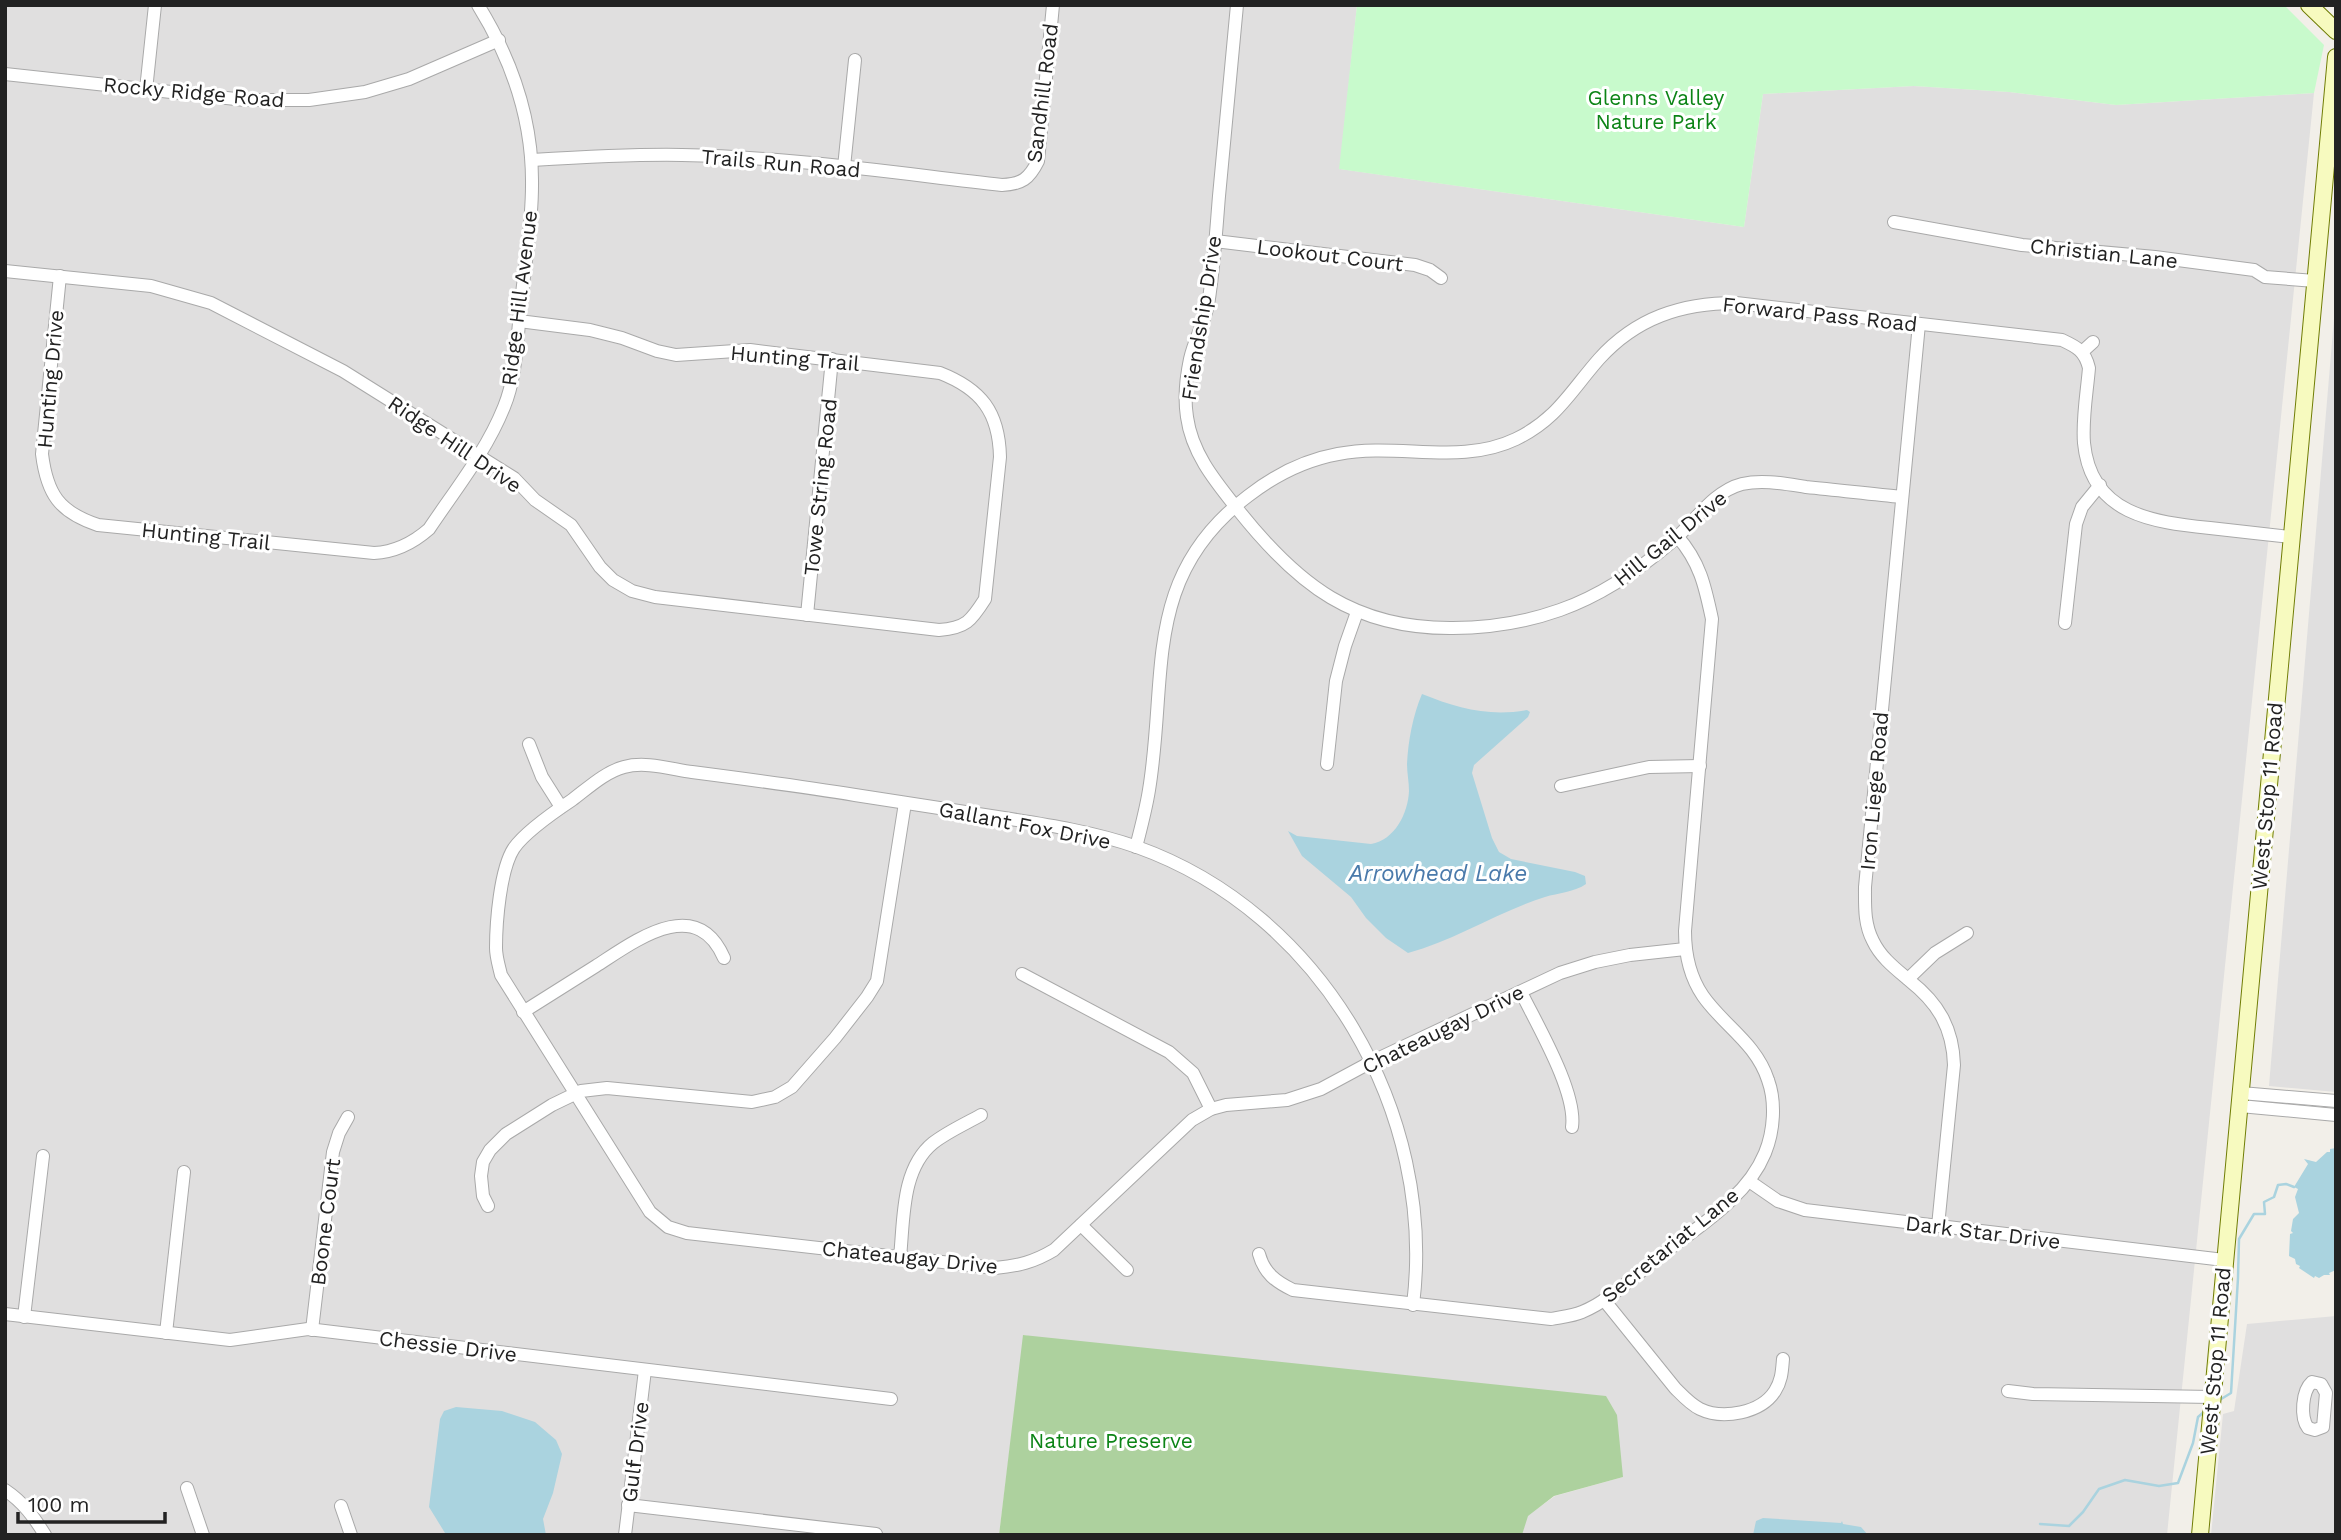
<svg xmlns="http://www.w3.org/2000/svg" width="2341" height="1540" font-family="'Work Sans',sans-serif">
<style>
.residential{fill:#e0dfdf}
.forest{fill:#add19e}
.park{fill:#c8facc}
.water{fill:#aad3df}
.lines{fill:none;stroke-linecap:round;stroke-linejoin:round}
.stream{stroke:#aad3df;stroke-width:2.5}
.minor-casing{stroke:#a9a9a9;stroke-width:14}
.secondary-casing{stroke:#707d05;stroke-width:18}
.minor{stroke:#fff;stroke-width:12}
.secondary{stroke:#f7fabf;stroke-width:16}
.labels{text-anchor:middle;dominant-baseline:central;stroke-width:6;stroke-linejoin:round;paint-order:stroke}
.street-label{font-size:21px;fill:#222;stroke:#fff}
.park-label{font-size:21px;fill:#0c8416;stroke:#fff}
.water-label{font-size:23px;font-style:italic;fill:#4a7aab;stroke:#fff}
</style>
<rect width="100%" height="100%" fill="#f2efe9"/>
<g class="residential">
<polygon points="5,5 1357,5 1340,169 1744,227 1763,94 1914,86 2009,92 2116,105 2314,93 2167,1535 1522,1535 1527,1516 1555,1496 1623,1477 1024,1335 999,1535 5,1535"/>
<polygon points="2336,295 2336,1092 2269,1086"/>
<polygon points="2336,1316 2336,1535 2211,1535 2223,1414 2234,1411 2247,1324"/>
</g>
<polygon class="forest" points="1023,1335 1606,1396 1617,1415 1623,1477 1554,1496 1528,1516 1522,1535 999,1535"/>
<polygon class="park" points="1357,5 2284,5 2324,45 2314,93 2116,105 2009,92 1914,86 1763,94 1744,227 1339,169"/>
<g class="water">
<path d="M1422,694C1457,708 1489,717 1527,710L1530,712L1528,717L1474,765L1472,773L1492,838L1499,852L1511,859L1575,872L1585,876L1586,884C1575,892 1558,893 1545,897C1498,912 1454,941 1408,953L1386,938L1366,918L1351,897L1302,856L1288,831L1297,836L1371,844C1395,840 1408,813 1409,791C1409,782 1407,773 1407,764C1408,741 1413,715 1422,694Z"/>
<polygon points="2336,1148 2336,1270 2329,1273 2330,1275 2324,1275 2319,1278 2315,1276 2314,1278 2299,1268 2300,1266 2296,1264 2295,1259 2289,1256 2290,1234 2293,1233 2291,1231 2293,1219 2299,1213 2295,1197 2298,1189 2294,1187 2308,1164 2304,1159 2316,1162 2327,1152 2330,1152 2330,1149"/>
<polygon points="456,1407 502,1411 535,1422 556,1440 562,1454 553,1493 543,1519 546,1535 445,1533 429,1507 440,1419 444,1411"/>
<polygon points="1763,1518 1841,1523 1842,1521 1843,1524 1861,1527 1868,1535 1753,1535 1756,1521"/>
</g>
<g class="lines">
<g class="stream">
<polyline points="2218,1401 2231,1393 2238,1278 2239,1239 2254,1214 2265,1214 2264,1202 2274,1197 2278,1185 2286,1184 2294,1187"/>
<polyline points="2040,1524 2069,1526 2083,1512 2099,1489 2125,1480 2159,1486 2178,1483 2193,1443 2198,1417 2205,1411"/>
</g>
<g class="minor-casing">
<g id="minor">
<path d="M1237,5C1231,69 1225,133 1219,196C1216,232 1214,269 1208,305C1204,323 1194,341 1190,359C1186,378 1184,398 1187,417C1192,454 1216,482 1239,511C1298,585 1354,629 1453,628C1490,628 1526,622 1560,610C1603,595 1640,569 1674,540C1695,521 1714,491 1742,484C1763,479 1786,484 1806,487C1838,490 1870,494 1902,497"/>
<polyline points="5,74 245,100 309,100 365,92 409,79 499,40"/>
<polyline points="146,90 155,5"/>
<path d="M532,160C582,157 632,154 682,155C789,157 895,173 1002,185C1022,184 1029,179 1038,161L1053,5"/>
<polyline points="844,167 855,60"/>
<polyline points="1894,222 2022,245 2155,257 2254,270 2265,277 2315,281"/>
<polyline points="1215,241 1415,265 1430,270 1441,278"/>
<path d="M5,271L151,286L211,303L343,371L514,478L535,500L571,525L600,567L613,580L632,591L655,597L939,630C966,628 971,621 985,599L1000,457C999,412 981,389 940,373L750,350L676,355L657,351L622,338L590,330L519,321"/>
<path d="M60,276L42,454C47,494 59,512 98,525L374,553C395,552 413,543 429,529C455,490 486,452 504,407C517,376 517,336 521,303C525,264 532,225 532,186C533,121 512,60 478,5"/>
<path d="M1919,324L1865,887C1865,906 1864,924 1873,941C1881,958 1896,969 1910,981C1938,1003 1953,1028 1954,1065L1938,1226"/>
<polyline points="2082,352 2093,342"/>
<polyline points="807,615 832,359"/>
<polyline points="2065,623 2076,524 2082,507 2100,485"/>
<polyline points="529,744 542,777 561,807"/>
<polyline points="1327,764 1336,681 1345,646 1357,612"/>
<polyline points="1561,786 1649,767 1700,766"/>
<path d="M1136,847C1141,828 1146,809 1149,790C1168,675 1141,577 1248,496C1275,475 1305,460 1338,454C1398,442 1460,466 1516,439C1557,419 1570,392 1599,359C1636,318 1681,303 1736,303L2062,340C2077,347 2085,351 2089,368C2087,392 2082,419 2084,443C2091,515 2153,522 2210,528C2237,531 2263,534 2290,537"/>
<polyline points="1022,974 1169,1052 1193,1073 1211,1109"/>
<polyline points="1908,979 1935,953 1967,933"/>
<path d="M1521,992C1537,1025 1577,1092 1572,1127"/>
<path d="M523,1012C547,997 572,981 596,966C635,941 696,894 724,958"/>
<polyline points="2241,1093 2336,1101"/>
<polyline points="2240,1106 2336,1115"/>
<polyline points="1749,1181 1778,1201 1805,1210 2224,1260"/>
<polyline points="488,1206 483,1196 481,1176 483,1162 490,1150 506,1134 552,1105 581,1091 607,1088 752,1102 775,1097 792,1087 835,1038 867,997 877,981 905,803"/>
<polyline points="1081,1225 1127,1270"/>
<path d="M1259,1254C1264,1273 1276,1282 1293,1290L1551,1319C1561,1317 1573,1316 1582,1312C1611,1300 1635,1275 1660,1256C1683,1238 1710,1221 1731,1200C1745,1187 1758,1170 1765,1153C1774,1131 1776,1102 1768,1080C1756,1043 1724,1026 1703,996C1690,977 1685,953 1685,931L1712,619C1705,586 1700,562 1677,536"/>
<path d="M900,1257C904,1220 901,1169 933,1143C947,1132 965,1124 981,1115"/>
<path d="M1604,1300L1675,1388C1683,1396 1690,1404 1700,1409C1723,1420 1761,1413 1775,1391C1782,1380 1782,1370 1783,1359"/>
<path d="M1413,1305C1437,1113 1322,913 1137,847C1094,832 1049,825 1004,818C954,810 904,803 855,795C800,786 746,779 692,772C671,769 645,761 624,767C605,772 588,788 572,800C554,812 526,831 514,848C500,869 496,923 496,948C496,957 499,966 501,975L650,1212L668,1227L687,1233L995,1268C1018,1266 1034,1262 1054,1250L1192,1120L1211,1109L1226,1105L1287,1100L1321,1089L1373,1061L1560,973L1595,962L1630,955L1685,949"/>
<polyline points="5,1314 230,1340 308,1329 891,1399"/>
<polyline points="24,1317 43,1156"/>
<polyline points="312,1330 333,1152 339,1133 348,1117"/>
<polyline points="166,1333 184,1172"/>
<path d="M2312,1382L2321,1384L2326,1393L2323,1427L2315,1430L2308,1428C2300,1417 2302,1391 2312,1382Z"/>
<polyline points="2008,1391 2033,1394 2212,1397"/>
<polyline points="187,1488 203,1535"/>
<path d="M5,1490C23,1502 34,1517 45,1535"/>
<polyline points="628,1505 876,1534"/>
<polyline points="341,1506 351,1535"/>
<polyline points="625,1535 645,1370"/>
</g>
</g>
<g class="secondary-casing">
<g id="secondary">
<polyline points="2309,5 2336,31"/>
<polyline points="2200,1535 2336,57"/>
</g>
</g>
<use href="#minor" class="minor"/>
<use href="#secondary" class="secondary"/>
</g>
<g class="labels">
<g class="street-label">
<text transform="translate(194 92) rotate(5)">Rocky Ridge Road</text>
<text transform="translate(1042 93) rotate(-83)">Sandhill Road</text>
<text transform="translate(781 163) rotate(5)">Trails Run Road</text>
<text transform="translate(2104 253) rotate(6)">Christian Lane</text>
<text transform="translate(1330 255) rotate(7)">Lookout Court</text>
<text transform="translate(519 298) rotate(-83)">Ridge Hill Avenue</text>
<text transform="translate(1820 314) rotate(6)">Forward Pass Road</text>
<text transform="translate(1201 318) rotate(-81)">Friendship Drive</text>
<text transform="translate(795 358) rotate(5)">Hunting Trail</text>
<text transform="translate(50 379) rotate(-85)">Hunting Drive</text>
<text transform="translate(455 444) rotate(34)">Ridge Hill Drive</text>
<text transform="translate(820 487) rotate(-84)">Towe String Road</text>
<text transform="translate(206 536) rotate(6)">Hunting Trail</text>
<text transform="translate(1670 538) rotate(-39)">Hill Gail Drive</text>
<text transform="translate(1874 791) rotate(-85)">Iron Liege Road</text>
<text transform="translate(2267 796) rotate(-85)">West Stop 11 Road</text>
<text transform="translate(1025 825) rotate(11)">Gallant Fox Drive</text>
<text transform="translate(1443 1029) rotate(-26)">Chateaugay Drive</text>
<text transform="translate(325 1222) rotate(-83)">Boone Court</text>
<text transform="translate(1983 1232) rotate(7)">Dark Star Drive</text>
<text transform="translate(1670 1245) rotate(-39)">Secretariat Lane</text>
<text transform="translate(910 1257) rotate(6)">Chateaugay Drive</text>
<text transform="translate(448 1346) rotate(7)">Chessie Drive</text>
<text transform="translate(2215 1361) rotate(-85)">West Stop 11 Road</text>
<text transform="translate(635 1452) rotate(-83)">Gulf Drive</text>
</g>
<g class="park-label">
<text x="1656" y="97">Glenns Valley<tspan x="1656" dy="24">Nature Park</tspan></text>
<text x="1111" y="1440">Nature Preserve</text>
</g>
<g class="water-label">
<text x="1438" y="873">Arrowhead Lake</text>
</g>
</g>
<rect width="2341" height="1540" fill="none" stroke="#222222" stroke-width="14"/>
<path d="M18 1512v10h147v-10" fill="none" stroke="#222222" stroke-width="3.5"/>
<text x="28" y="1512" font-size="21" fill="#222222" stroke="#ffffff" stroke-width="5" paint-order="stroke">100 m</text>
</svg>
